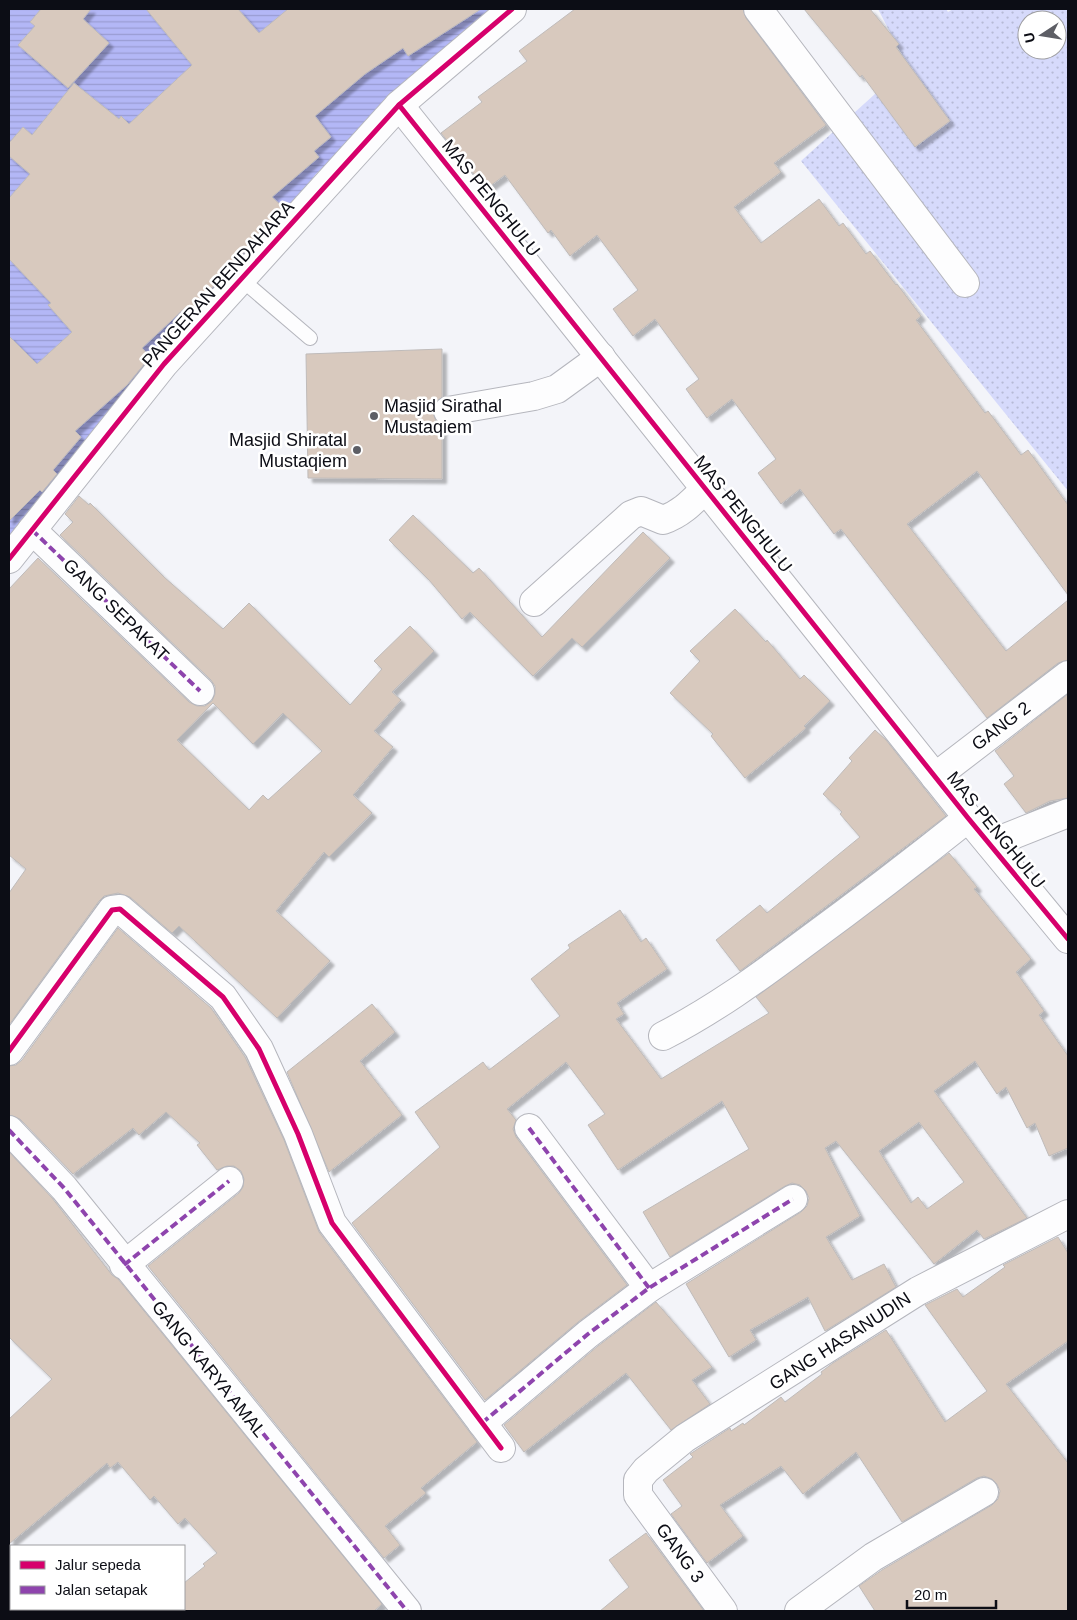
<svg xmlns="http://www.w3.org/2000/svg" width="1077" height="1620" font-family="Helvetica,sans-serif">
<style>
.grass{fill:url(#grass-dots);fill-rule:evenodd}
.water{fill:url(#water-rules)}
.building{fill:#d8c9be;stroke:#bfbbba;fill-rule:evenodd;filter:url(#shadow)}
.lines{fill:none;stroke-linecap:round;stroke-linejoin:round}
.lane-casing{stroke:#b5b6bd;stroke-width:16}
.street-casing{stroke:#b5b6bd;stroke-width:30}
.secondary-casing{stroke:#b5b6bd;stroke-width:30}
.lane{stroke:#fdfdfe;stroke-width:14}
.street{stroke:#fdfdfe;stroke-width:28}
.secondary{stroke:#fdfdfe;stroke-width:28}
.quiet{stroke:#8e44ad;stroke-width:4;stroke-dasharray:8 4;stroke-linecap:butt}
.cycleway-casing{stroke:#fff;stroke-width:8}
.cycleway{stroke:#d6006c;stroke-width:5}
.poi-dot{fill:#5d5e65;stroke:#fff;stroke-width:2}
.labels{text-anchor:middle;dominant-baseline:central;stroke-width:5;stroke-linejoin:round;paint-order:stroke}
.street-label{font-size:18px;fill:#0c0d15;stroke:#fff}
.poi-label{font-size:18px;fill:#0c0d15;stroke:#fff;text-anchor:start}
</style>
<defs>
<pattern id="grass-dots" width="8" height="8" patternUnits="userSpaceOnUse" patternTransform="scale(1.25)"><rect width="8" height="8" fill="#d6dafb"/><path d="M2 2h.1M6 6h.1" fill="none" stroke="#b6bad6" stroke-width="1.8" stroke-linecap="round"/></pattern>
<pattern id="water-rules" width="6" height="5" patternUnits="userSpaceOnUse" patternTransform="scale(1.25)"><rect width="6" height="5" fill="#b3b7f6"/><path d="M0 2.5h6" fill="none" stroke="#999cd2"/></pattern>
<filter id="shadow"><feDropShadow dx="4.5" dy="4.5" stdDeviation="1" flood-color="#0004"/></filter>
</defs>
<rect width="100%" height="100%" fill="#f3f4f9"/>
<path class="grass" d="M878,9H946L948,12L953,9H1068V491L801,161L907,65ZM1027,20H1057V50H1027Z"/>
<polygon class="water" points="9,9 494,9 316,174 9,546"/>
<g class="building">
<polygon points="41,9 91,9 83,19 109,43 68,88 18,45 35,26 30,22"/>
<polygon points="146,9 238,9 259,33 288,9 481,9 408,56 403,48 365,74 315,116 331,137 314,151 319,157 272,197 284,208 191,311 187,306 142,348 150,357 127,385 75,431 81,437 53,470 57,474 42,492 40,490 9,521 9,336 37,364 72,332 48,305 51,303 9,259 9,198 30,174 9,156 9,143 23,127 32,135 74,83 119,119 121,116 129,124 192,65"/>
<polygon points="575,9 743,9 746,18 826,125 774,163 781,172 734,207 761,243 819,199 839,226 843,223 866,254 870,251 896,285 897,284 921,316 916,320 985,413 988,411 1021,455 1028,450 1068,505 1068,595 977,471 907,524 1006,651 1068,600 1068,660 1058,663 987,718 841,529 834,534 800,489 781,504 758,473 776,459 732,399 707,418 686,389 699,379 655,319 633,336 613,309 638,290 597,235 570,256 551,230 548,233 505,175 486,189 441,133 482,102 478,97 527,61 519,51"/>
<polygon points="804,9 870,9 899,44 896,47 950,121 915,147 862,75 860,77"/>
<polygon points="442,349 442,397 434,405 433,413 436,421 442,425 442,479 308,478 306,354"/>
<path d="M79,496L89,505L90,503L164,577L223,629L249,603L350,705L382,669L374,661L410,626L434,651L392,692L401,700L374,731L393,747L353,795L372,813L329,857L324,852L276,911L330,961L277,1018L179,926L172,933L130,897L118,893L104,896L99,901L9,1025V893L26,869L9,855V589L38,558L189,702L197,706H205L212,701L215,694V686L211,680L60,535L73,522L65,514ZM213,703L253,744L283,713L322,751L268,800L263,795L249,810L177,740Z"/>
<polygon points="413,515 473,573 479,568 542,637 643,532 670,558 582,647 572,638 533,676 470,612 462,619 429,580 389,540"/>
<polygon points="735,609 766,642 767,640 800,679 804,675 830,701 804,726 806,728 745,778 711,736 713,734 670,693 700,661 690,651"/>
<polygon points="1068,694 1068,798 1050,801 1026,813 1004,784 1014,776 995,751"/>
<polygon points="875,730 886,740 946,816 740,971 716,940 760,905 767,913 860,837 840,814 842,812 823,794 852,761 849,758"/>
<path d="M949,853L977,887L974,889L1031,959L1016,972L1044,1011L1039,1015L1068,1056V1148L1049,1156L1035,1123L1027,1128L1006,1087L997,1094L975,1061L934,1091L1027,1218L984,1239L977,1230L934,1264L836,1141L825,1148L860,1216L826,1237L852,1280L884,1264L896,1287L825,1331L808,1297L750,1330L756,1340L729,1357L686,1284L801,1212L807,1206L809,1198L806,1191L800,1185L792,1183L785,1186L670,1257L643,1212L749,1149L722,1101L618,1170L588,1125L605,1114L566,1062L507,1109L516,1120L513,1129L516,1137L627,1285L578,1322L485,1400L352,1223L440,1147L415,1112L483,1062L489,1070L560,1016L531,979L570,948L568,945L620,910L641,942L646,938L667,969L617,1003L624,1014L616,1019L661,1079L769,1013L756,997ZM919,1122L964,1182L927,1209L918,1197L911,1203L879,1151Z"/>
<polygon points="118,928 211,1008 245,1057 284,1140 319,1232 477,1442 421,1488 426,1493 385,1526 400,1545 384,1558 148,1266 239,1193 243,1187 244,1179 241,1171 234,1166 227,1166 217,1170 197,1145 200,1143 166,1112 139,1135 133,1128 73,1174 20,1119 9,1115 9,1066 16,1065 22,1060"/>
<polygon points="372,1004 395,1032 360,1061 402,1115 329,1172 287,1072"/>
<polygon points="9,1152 52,1198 112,1275 118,1279 382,1604 374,1611 184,1611 184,1583 205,1566 203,1564 217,1553 185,1518 178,1524 154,1496 150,1500 118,1462 110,1468 107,1463 9,1544 9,1419 52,1379 9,1337"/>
<polygon points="1058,1237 1068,1253 1068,1341 1006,1384 1068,1463 1068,1611 875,1611 859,1586 882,1570 992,1505 998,1499 1000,1491 997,1484 992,1479 984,1476 977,1478 902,1522 856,1452 803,1494 781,1466 720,1505 743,1536 707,1563 671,1514 682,1506 663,1480 693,1457 690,1454 730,1428 731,1431 743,1423 744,1425 781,1397 785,1402 822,1374 821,1372 833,1363 886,1330 945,1422 987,1391 925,1305 957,1289 963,1297 1005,1267 1003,1265"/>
<polygon points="656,1302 712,1367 692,1380 710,1404 671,1430 626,1373 524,1452 504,1425 598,1346"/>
<polygon points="646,1533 704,1611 600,1611 629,1587 609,1560"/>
</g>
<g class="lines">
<g class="lane-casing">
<polyline id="lane" points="241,279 310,338"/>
</g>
<g class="street-casing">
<g id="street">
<polyline points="758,9 965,283"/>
<polyline points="399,105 512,9"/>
<polyline points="448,411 534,396 557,389 601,357"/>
<polyline points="32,530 200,691"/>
<path d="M534,602L631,515L641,511L663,520C681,514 692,502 705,489"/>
<polyline points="935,777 1068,675"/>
<polyline points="990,844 1068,813"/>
<path d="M663,1036C712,1011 758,978 802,945C858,904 913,862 968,818"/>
<polyline points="9,1051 112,910 120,909 223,997 259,1049 298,1134 332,1223 501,1448"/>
<polyline points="529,1128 649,1288"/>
<polyline points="9,1130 64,1188 407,1611"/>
<polyline points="124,1265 229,1181"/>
<polyline points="482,1423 588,1334 649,1288 793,1199"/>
<polyline points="723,1611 638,1495 638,1480 646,1470 685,1438 918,1291 1068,1214"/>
<polyline points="799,1611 873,1557 984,1492"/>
</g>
</g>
<g class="secondary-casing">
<polyline id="secondary" points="9,559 164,364 399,105 968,818 1068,939"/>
</g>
<use href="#lane" class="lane"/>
<use href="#street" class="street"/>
<use href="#secondary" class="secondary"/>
<g class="quiet">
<polyline points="32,530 200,691"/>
<polyline points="529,1128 649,1288"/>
<polyline points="9,1130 64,1188 407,1611"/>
<polyline points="124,1265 229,1181"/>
<polyline points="482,1423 588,1334 649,1288 793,1199"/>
</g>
<g class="cycleway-casing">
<g id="cycleway">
<polyline points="399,105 968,818 1068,939"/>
<polyline points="9,559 164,364 399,105 512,9"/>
<polyline points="9,1051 112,910 120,909 223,997 259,1049 298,1134 332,1223 501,1448"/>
</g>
</g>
<use href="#cycleway" class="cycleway"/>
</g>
<g class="poi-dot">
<circle cx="374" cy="416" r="5"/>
<circle cx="357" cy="450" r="5"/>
</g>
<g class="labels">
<g class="street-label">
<text transform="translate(491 198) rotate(51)">MAS PENGHULU</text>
<text transform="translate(218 284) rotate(-48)">PANGERAN BENDAHARA</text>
<text transform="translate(743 514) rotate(51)">MAS PENGHULU</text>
<text transform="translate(116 610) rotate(44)">GANG SEPAKAT</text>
<text transform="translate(1001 726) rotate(-37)">GANG 2</text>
<text transform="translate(996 830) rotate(51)">MAS PENGHULU</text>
<text transform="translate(840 1341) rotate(-33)">GANG HASANUDIN</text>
<text transform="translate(209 1369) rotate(51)">GANG KARYA AMAL</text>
<text transform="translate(680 1553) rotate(54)">GANG 3</text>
</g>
<g class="poi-label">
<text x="384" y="406">Masjid Sirathal<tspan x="384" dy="21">Mustaqiem</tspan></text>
<text x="347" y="440" text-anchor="end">Masjid Shiratal<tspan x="347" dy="21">Mustaqiem</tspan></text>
</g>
</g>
<rect width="1077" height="1620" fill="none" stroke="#0c0d15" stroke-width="20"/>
<rect x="10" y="1545" width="175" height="65" fill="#ffffff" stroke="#9e9ea1"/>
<rect x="20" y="1561" width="25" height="8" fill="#d6006c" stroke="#9e9ea1"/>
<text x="55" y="1570" font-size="15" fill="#0c0d15">Jalur sepeda</text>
<rect x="20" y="1586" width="25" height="8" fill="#8e44ad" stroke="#9e9ea1"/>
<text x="55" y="1595" font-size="15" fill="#0c0d15">Jalan setapak</text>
<g transform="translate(1042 35) rotate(258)"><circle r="24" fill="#ffffff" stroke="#9e9ea1"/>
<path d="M0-4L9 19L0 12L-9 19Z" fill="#5d5e65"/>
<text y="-8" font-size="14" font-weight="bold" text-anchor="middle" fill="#0c0d15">U</text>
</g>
<path d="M907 1600v8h89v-8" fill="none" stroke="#0c0d15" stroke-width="2.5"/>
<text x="914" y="1600" font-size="15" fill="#0c0d15" stroke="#ffffff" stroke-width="4" paint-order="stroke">20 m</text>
</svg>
